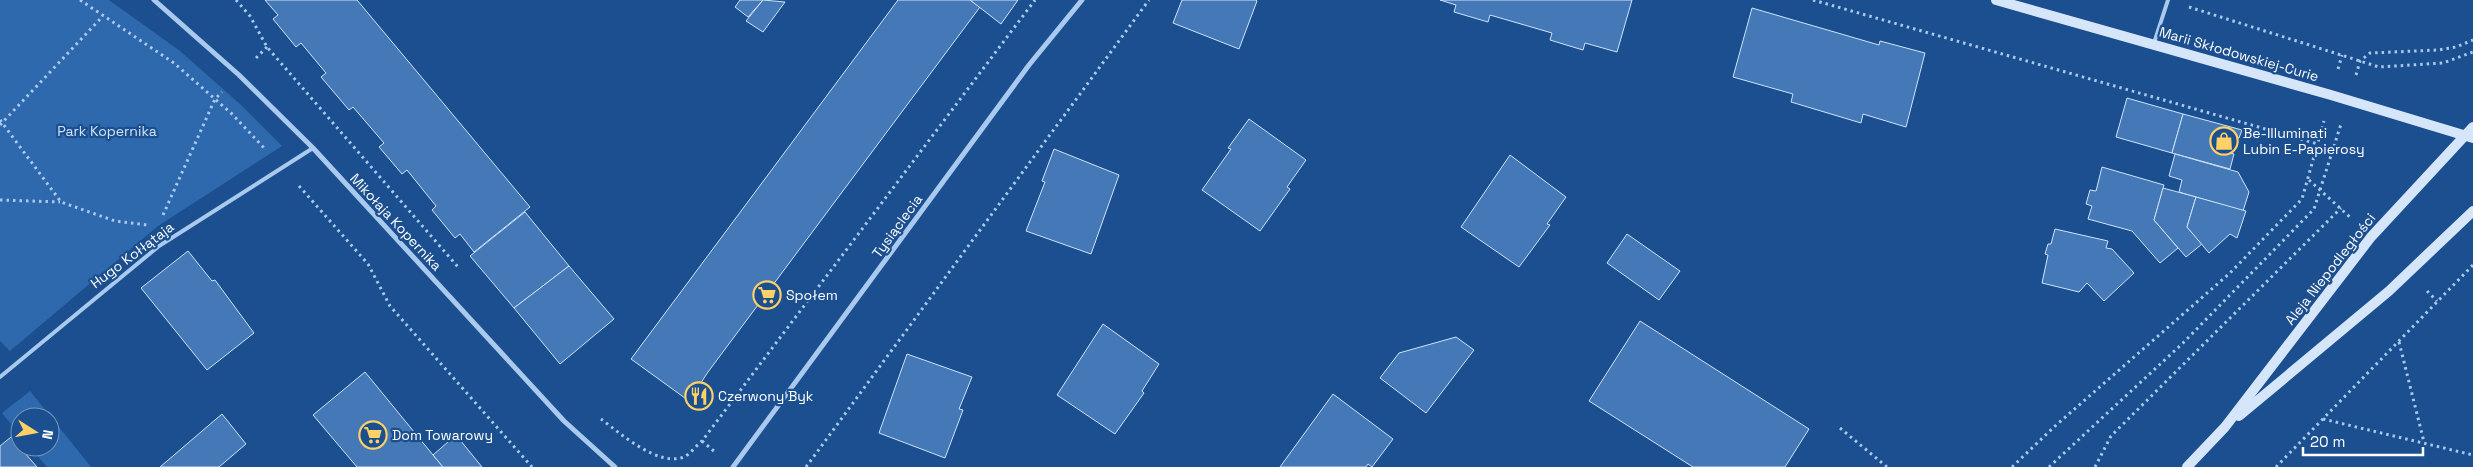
<svg xmlns="http://www.w3.org/2000/svg" width="2473" height="467" font-family="'Space Grotesk',sans-serif">
<style>
.green{fill:#2e69ad}
.building{fill:#4478b7;stroke:#cfe3fa}
.lines{fill:none;stroke-linecap:round;stroke-linejoin:round}
.path{stroke:#a9c9ee;stroke-width:3;stroke-dasharray:2.5 4;stroke-linecap:butt}
.lane{stroke:#a9c9ee;stroke-width:4}
.street{stroke:#a9c9ee;stroke-width:5}
.secondary{stroke:#d6e6fa;stroke-width:10}
.labels{text-anchor:middle;dominant-baseline:central;stroke-width:4.5;stroke-linejoin:round;paint-order:stroke}
.street-label{font-size:14px;fill:#fff;stroke:#1b4f8f}
.park-label{font-size:14px;fill:#cfe3fa;stroke:#1b4f8f}
.poi-label{font-size:14px;fill:#fff;stroke:#1b4f8f;text-anchor:start}
</style>
<rect width="100%" height="100%" fill="#1b4f8f"/>
<g class="green">
<polygon points="0,0 109,0 180,51 240,104 282,146 158,226 10,351 0,341"/>
<polygon points="30,391 91,467 47,467 30,447 50,447 50,417 20,417 20,435 2,413"/>
</g>
<g class="building">
<polygon points="265,0 357,0 530,207 474,252 460,234 455,238 432,210 436,206 407,170 402,174 379,147 384,143 353,107 349,110 321,77 326,73 301,43 296,47 273,19 278,15"/>
<polygon points="740,0 763,0 748,17 735,7"/>
<polygon points="763,0 785,2 763,32 746,21"/>
<polygon points="898,0 970,0 980,7 708,372 689,401 631,359"/>
<polygon points="970,0 1018,0 1001,24"/>
<polygon points="1182,0 1256,0 1257,1 1239,49 1173,23"/>
<polygon points="1440,0 1632,0 1617,52 1585,43 1583,50 1550,40 1552,33 1490,15 1488,22 1454,12 1456,5"/>
<polygon points="1752,8 1879,45 1880,41 1925,53 1906,127 1863,114 1861,123 1791,102 1793,94 1733,77"/>
<polygon points="2127,98 2183,114 2172,153 2116,137"/>
<polygon points="2183,114 2242,130 2239,138 2229,135 2225,152 2234,154 2230,169 2172,153"/>
<polygon points="1249,119 1306,160 1287,187 1290,189 1260,231 1202,190 1231,149 1228,148"/>
<polygon points="1054,149 1119,175 1091,254 1026,231 1045,182 1042,181"/>
<polygon points="2175,154 2238,172 2249,192 2243,211 2179,192 2182,180 2169,176"/>
<polygon points="1510,155 1566,197 1547,224 1550,225 1519,267 1461,227"/>
<polygon points="2102,167 2164,185 2154,220 2178,248 2160,263 2132,231 2088,219 2092,206 2086,204 2090,190 2096,191"/>
<polygon points="2163,188 2196,197 2187,227 2202,244 2186,257 2154,220"/>
<polygon points="2196,197 2246,211 2237,238 2230,234 2209,253 2187,227"/>
<polygon points="525,212 569,266 514,308 470,256"/>
<polygon points="2055,229 2108,241 2106,248 2112,249 2134,273 2104,301 2087,283 2079,292 2042,283 2048,255 2045,254 2048,244 2051,244"/>
<polygon points="1627,234 1680,271 1659,300 1607,263"/>
<polygon points="188,251 212,281 215,280 254,333 207,370 141,288"/>
<polygon points="569,266 614,319 560,364 514,308"/>
<polygon points="1640,321 1809,429 1785,467 1693,467 1589,401"/>
<polygon points="1103,324 1159,364 1142,391 1144,393 1115,434 1057,395"/>
<polygon points="1456,337 1474,350 1426,413 1380,378 1399,353"/>
<polygon points="907,354 972,377 959,409 963,410 945,458 879,433"/>
<polygon points="365,372 433,455 443,467 357,467 313,415"/>
<polygon points="1333,394 1393,439 1372,467 1368,464 1366,467 1280,467"/>
<polygon points="222,414 246,444 219,467 160,467"/>
<polygon points="456,435 482,467 443,467 433,455"/>
<polygon points="11,437 37,467 0,467 0,446"/>
</g>
<g class="lines">
<g class="path">
<polyline points="80,0 174,63 232,114 266,150"/>
<polyline points="236,0 250,16 267,47 458,267"/>
<polyline points="1813,0 2318,144"/>
<polyline points="2189,7 2379,67 2443,63 2473,52"/>
<polyline points="256,58 267,47"/>
<polyline points="2338,69 2342,55"/>
<polyline points="2356,75 2360,61 2370,53 2438,50 2456,47 2473,40"/>
<polyline points="0,120 61,202 115,221 147,225"/>
<polyline points="0,125 103,16"/>
<polyline points="2309,180 2352,219"/>
<polyline points="299,186 368,264 390,306 532,467"/>
<polyline points="0,200 60,202"/>
<polyline points="163,215 215,99 222,92"/>
<polyline points="2427,291 2437,301"/>
<polyline points="2399,342 2424,442"/>
<path d="M601,419C621,434 658,467 684,457C690,454 696,446 702,441L1035,0"/>
<polyline points="2323,419 2473,455"/>
<polyline points="1840,428 1887,467"/>
<polyline points="702,441 715,452"/>
<polyline points="806,467 1149,0"/>
<polyline points="2012,467 2054,427 2230,273 2302,199 2324,121"/>
<polyline points="2049,467 2183,343 2314,209 2341,124"/>
<polyline points="2095,467 2111,436 2341,208"/>
<polyline points="2276,467 2473,265"/>
</g>
<g class="lane">
<polyline points="2154,43 2168,0"/>
<polyline points="0,377 159,246 313,148"/>
</g>
<g class="street">
<polyline points="154,0 239,75 313,148 564,421 615,467"/>
<polyline points="733,467 1029,65 1082,0"/>
</g>
<g class="secondary">
<polyline points="1996,0 2331,95 2473,138"/>
<polyline points="2239,416 2389,291 2473,211"/>
<polyline points="2187,467 2225,427 2371,237 2473,127"/>
</g>
</g>
<defs>
<g id="shop-ring" transform="scale(1.4375)"><circle r="9.5" fill="#1b4f8f" stroke="#ffd166" stroke-width="1.5"/><path d="M-5-2.5h2.3a2.7 3.5 0 0 1 5.4 0H5L5.5 6h-11ZM-1.5-2.5h3a1.5 2.3 0 0 0-3 0Z" fill="#ffd166"/></g>
<g id="supermarket-ring" transform="scale(1.4375)"><circle r="9.5" fill="#1b4f8f" stroke="#ffd166" stroke-width="1.5"/><path d="M-6-5.5h2.5l.6 2H6L4.5 2H-2.5L-4.4-4H-6ZM-1.5 3.2a1.3 1.3 0 1 0 .1 0ZM3 3.2a1.3 1.3 0 1 0 .1 0Z" fill="#ffd166"/></g>
<g id="restaurant-ring" transform="scale(1.4375)"><circle r="9.5" fill="#1b4f8f" stroke="#ffd166" stroke-width="1.5"/><path d="M-5-6h1v4h1v-4h1v4h1v-4h1v5L-1.5 .5V6h-2V.5L-5-1ZM5-6V6H3V1.5H1.5Q1.5-4 5-6Z" fill="#ffd166"/></g>
</defs>
<g fill-rule="evenodd">
<use href="#shop-ring" x="2224" y="141"/>
<use href="#supermarket-ring" x="767" y="295"/>
<use href="#restaurant-ring" x="699" y="396"/>
<use href="#supermarket-ring" x="373" y="435"/>
</g>
<g class="labels">
<g class="street-label">
<text transform="translate(2239 54) rotate(16)">Marii Skłodowskiej-Curie</text>
<text transform="translate(396 222) rotate(47)">Mikołaja Kopernika</text>
<text transform="translate(897 226) rotate(-54)">Tysiąclecia</text>
<text transform="translate(132 255) rotate(-37)">Hugo Kołłątaja</text>
<text transform="translate(2330 269) rotate(-52)">Aleja Niepodległości</text>
</g>
<g class="park-label">
<text x="107" y="131">Park Kopernika</text>
</g>
<g class="poi-label">
<text x="2243" y="133">Be-Illuminati<tspan x="2243" dy="16">Lubin E-Papierosy</tspan></text>
<text x="786" y="295">Społem</text>
<text x="718" y="396">Czerwony Byk</text>
<text x="392" y="435">Dom Towarowy</text>
</g>
</g>
<g transform="translate(35 432) rotate(101)"><circle r="24" fill="#1b4f8f" stroke="#7695bc"/>
<path d="M0-4L9 19L0 12L-9 19Z" fill="#ffd166"/>
<text y="-8" font-size="14" font-weight="bold" text-anchor="middle" fill="#ffffff">N</text>
</g>
<path d="M2303 447v8h120v-8" fill="none" stroke="#ffffff" stroke-width="2.5"/>
<text x="2310" y="447" font-size="15" fill="#ffffff" stroke="#1b4f8f" stroke-width="4" paint-order="stroke">20 m</text>
</svg>
